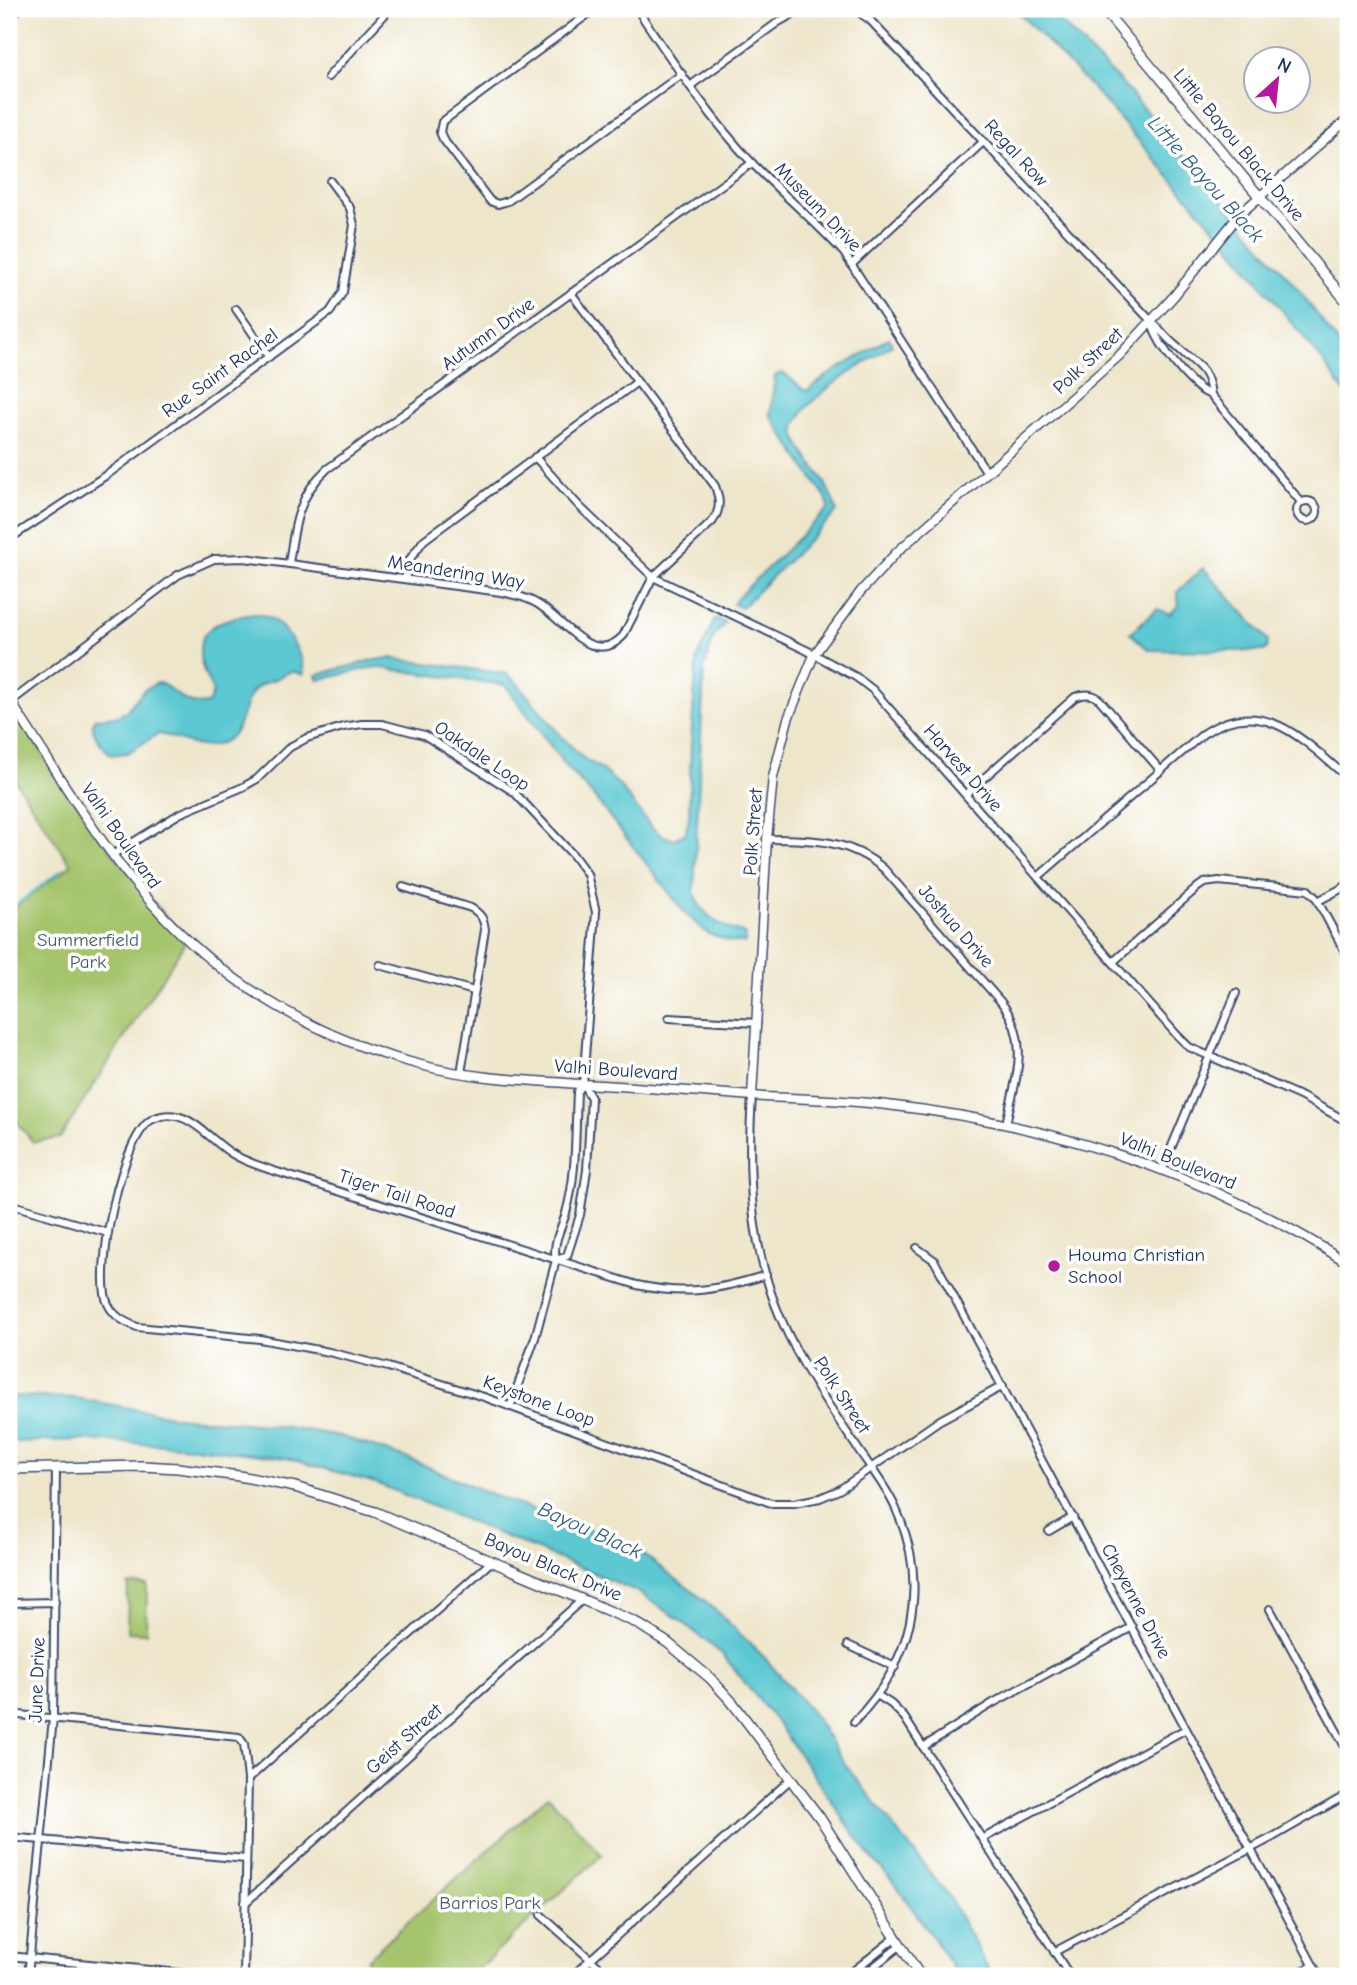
<svg xmlns="http://www.w3.org/2000/svg" width="1357" height="1985" font-family="'Comic Neue',sans-serif">
<style>
.green{fill:#a5c46c;stroke:#607a65;stroke-width:2}
.water{fill:#5bc8d2;stroke:#3b7c98;stroke-width:2}
.lines{fill:none;stroke-linecap:round;stroke-linejoin:round}
.stream{stroke:#5bc8d2;stroke-width:2.5}
.minor-casing{stroke:#3b4a6e;stroke-width:10}
.tertiary-casing{stroke:#3b4a6e;stroke-width:11}
.secondary-casing{stroke:#3b4a6e;stroke-width:12}
.minor{stroke:#fff;stroke-width:6}
.tertiary{stroke:#fff;stroke-width:8}
.secondary{stroke:#fff;stroke-width:9}
.poi-dot{fill:#b5179e;stroke:#fff;stroke-width:2.5}
.labels{text-anchor:middle;dominant-baseline:central;stroke-width:7;stroke-linejoin:round;paint-order:stroke}
.street-label{font-size:19px;fill:#1b2f5e;stroke:#fff}
.park-label{font-size:19px;fill:#445c62;stroke:#fff}
.poi-label{font-size:19px;fill:#1b2f5e;stroke:#fff;text-anchor:start}
.water-label{font-size:21px;font-style:italic;fill:#2e5d81;stroke:#fff}
</style>
<rect width="100%" height="100%" fill="#fff"/>
<filter id="ink" filterUnits="userSpaceOnUse"><feTurbulence type="fractalNoise" baseFrequency=".0143" numOctaves="2"/><feDisplacementMap in="SourceGraphic" scale="14" xChannelSelector="R" yChannelSelector="G"/><feConvolveMatrix kernelMatrix="1 2 1 2 8 2 1 2 1" color-interpolation-filters="sRGB"/></filter>
<filter id="wash" filterUnits="userSpaceOnUse"><feTurbulence type="fractalNoise" baseFrequency=".00686" numOctaves="4" result="noise"/><feDisplacementMap in="SourceGraphic" scale="28" xChannelSelector="R" yChannelSelector="G"/><feGaussianBlur stdDeviation="1.57" result="paint"/><feColorMatrix in="noise" values="0 0 0 0 0 0 0 0 0 0 0 0 0 0 0 0 0 1.4 0 .05"/><feComposite in="paint" operator="in"/></filter>
<g filter="url(#wash)">
<rect width="100%" height="100%" fill="#eee6cb"/>
<g class="green">
<polygon points="9,703 103,841 186,941 60,1138 33,1142 9,1113 9,911 71,865 9,771"/>
<polygon points="128,1584 147,1585 146,1633 127,1632"/>
<polygon points="548,1796 602,1855 470,1976 381,1976 370,1972 367,1959"/>
</g>
<g class="water">
<polygon points="1015,9 1048,9 1125,87 1299,290 1348,356 1348,397 1322,360 1230,246 1097,93"/>
<path d="M889,338L892,345C867,362 829,384 809,405C803,410 801,417 796,423C790,441 815,466 824,481C829,491 834,501 837,512L741,608L733,604L739,596L829,508L827,500L770,415L775,376L781,373C793,376 796,388 808,391L825,377Z"/>
<polygon points="1203,568 1268,640 1267,648 1264,651 1149,650 1130,633 1157,609 1170,614 1179,605 1177,592"/>
<path d="M256,614C267,615 277,621 284,630C292,638 307,665 303,675C292,669 287,672 278,678C270,682 260,683 254,690C240,706 245,733 221,743C196,753 180,737 158,734L127,753L111,755C102,745 87,732 95,718L118,716L126,711L144,690L157,683L163,684C175,693 193,710 209,703L213,691C186,642 201,619 256,614Z"/>
<path d="M715,618L725,623L714,636L704,668L694,892C701,917 722,927 745,934V943L732,942L708,934L685,913L594,797L565,765L505,685L374,667L318,680L316,675L369,661L389,658L507,674L517,683L561,736L583,758L600,768L618,784L652,828L663,836L673,839L685,834L689,817L691,740L697,658Z"/>
<polygon points="9,1396 75,1398 177,1417 288,1427 340,1436 407,1458 505,1500 581,1526 643,1554 708,1603 764,1657 813,1714 847,1767 950,1898 992,1976 957,1976 935,1940 893,1882 866,1851 778,1724 722,1654 680,1620 634,1590 376,1483 286,1458 194,1447 88,1440 9,1442"/>
</g>
<g class="lines">
<polyline class="stream" points="9,910 60,871"/>
</g>
</g>
<g filter="url(#ink)">
<g class="lines">
<g class="minor-casing">
<g id="minor">
<polyline points="595,9 442,122 440,132 443,139 490,201 498,204 508,201 682,74"/>
<path d="M637,9C673,62 708,116 752,163C782,194 815,221 844,253L986,471"/>
<path d="M854,9L870,20L1152,322C1161,330 1167,339 1176,346C1195,364 1208,367 1211,395"/>
<polyline points="328,77 390,9"/>
<polyline points="690,86 777,23 802,9"/>
<polyline points="852,264 983,142"/>
<polyline points="236,309 269,357"/>
<path d="M1152,324C1158,345 1191,388 1211,395L1301,502"/>
<polyline points="535,457 579,506 653,577 806,650 856,677 873,690 1176,1034 1189,1047 1302,1097 1348,1122"/>
<circle cx="1307" cy="511" r="10"/>
<polyline points="9,539 108,474 330,312 343,292 354,225 350,208 330,181"/>
<path d="M289,564C294,527 298,495 327,469L752,163"/>
<polyline points="405,579 410,559 424,540 637,382"/>
<path d="M9,703L178,575L214,559L244,558L501,592C516,595 530,598 542,607C566,623 594,667 623,636L653,577L713,521C721,508 720,500 715,486L571,293"/>
<path d="M966,794L1075,697C1085,693 1093,693 1100,700L1161,771"/>
<path d="M767,839C811,839 849,839 884,869L1001,1002C1032,1042 1015,1079 1006,1124"/>
<path d="M112,855L179,814L243,787L257,779L290,747L307,738L343,727L362,724H382L424,735L514,792L573,855L587,874L596,912L583,1084L577,1092C575,1132 577,1175 566,1213C561,1230 552,1243 556,1260L535,1338L510,1407"/>
<path d="M1038,877L1203,734C1263,693 1304,741 1348,778"/>
<path d="M403,887L471,908C481,914 484,919 485,930L461,1073"/>
<polyline points="1318,901 1348,885"/>
<polyline points="1113,962 1198,887 1204,883 1219,881 1308,890 1316,898 1348,957"/>
<polyline points="380,965 474,991"/>
<polyline points="669,1018 757,1023"/>
<polyline points="9,1087 9,1092"/>
<path d="M752,1096C747,1172 750,1247 781,1319C801,1365 828,1405 856,1446C870,1467 886,1486 896,1509C931,1587 912,1662 854,1722"/>
<polyline points="1162,1170 1236,993"/>
<polyline points="9,1204 108,1233"/>
<polyline points="917,1248 934,1260 1319,1976"/>
<polyline points="556,1260 567,1256 580,1215 587,1170 591,1098 583,1084"/>
<path d="M766,1275C718,1290 686,1296 637,1285L271,1170C257,1165 243,1161 231,1153C207,1138 186,1104 153,1119C122,1133 93,1274 108,1304C114,1317 125,1322 137,1327L260,1339L329,1352L388,1367L487,1398L771,1503H794L820,1498L839,1490L940,1420L1003,1386"/>
<polyline points="1049,1531 1073,1517"/>
<polyline points="9,1603 55,1602"/>
<polyline points="1270,1609 1348,1752"/>
<polyline points="848,1645 895,1667"/>
<polyline points="877,1695 891,1704 904,1717 1070,1976"/>
<polyline points="9,1714 239,1737 244,1744 248,1779 244,1976"/>
<polyline points="923,1747 993,1703 1132,1627"/>
<polyline points="248,1779 492,1561"/>
<polyline points="9,1837 246,1859"/>
<polyline points="982,1839 1186,1729"/>
<polyline points="245,1903 583,1599"/>
<polyline points="541,1915 609,1976"/>
<polyline points="1054,1952 1273,1837 1348,1794"/>
<polyline points="9,1956 210,1976"/>
<polyline points="28,1976 53,1718 56,1467"/>
<polyline points="572,1976 791,1779"/>
<polyline points="847,1976 896,1937"/>
<polyline points="862,1976 901,1945"/>
<polyline points="1292,1976 1313,1966"/>
</g>
</g>
<g class="tertiary-casing">
<g id="tertiary">
<polyline points="9,16 19,9"/>
<path d="M9,699C76,801 132,905 234,978C290,1018 353,1048 421,1065C473,1079 528,1080 581,1084C642,1087 703,1092 765,1097C806,1099 847,1100 887,1105C1053,1124 1207,1173 1348,1263"/>
<polyline points="752,1096 767,839 773,777 788,719 814,655 861,591 898,551 1119,356 1174,296 1240,214 1348,119"/>
</g>
</g>
<g class="secondary-casing">
<g id="secondary">
<polyline points="1103,9 1348,303"/>
<polyline points="9,1469 142,1466 178,1468 239,1476 295,1487 375,1512 635,1622 668,1643 710,1678 732,1702 820,1818 920,1976"/>
</g>
</g>
<use href="#minor" class="minor"/>
<use href="#tertiary" class="tertiary"/>
<use href="#secondary" class="secondary"/>
</g>
</g>
<circle class="poi-dot" cx="1054" cy="1266" r="7"/>
<g class="labels">
<g class="street-label">
<text transform="translate(1239 145) rotate(50)">Little Bayou Black Drive</text>
<text transform="translate(1016 153) rotate(47)">Regal Row</text>
<text transform="translate(818 207) rotate(46)">Museum Drive</text>
<text transform="translate(488 334) rotate(-36)">Autumn Drive</text>
<text transform="translate(1088 361) rotate(-43)">Polk Street</text>
<text transform="translate(220 373) rotate(-36)">Rue Saint Rachel</text>
<text transform="translate(456 572) rotate(9)">Meandering Way</text>
<text transform="translate(482 756) rotate(34)">Oakdale Loop</text>
<text transform="translate(963 768) rotate(49)">Harvest Drive</text>
<text transform="translate(753 832) rotate(-86)">Polk Street</text>
<text transform="translate(121 836) rotate(55)">Valhi Boulevard</text>
<text transform="translate(956 926) rotate(49)">Joshua Drive</text>
<text transform="translate(616 1070) rotate(4)">Valhi Boulevard</text>
<text transform="translate(1178 1161) rotate(22)">Valhi Boulevard</text>
<text transform="translate(397 1194) rotate(18)">Tiger Tail Road</text>
<text transform="translate(842 1395) rotate(57)">Polk Street</text>
<text transform="translate(539 1401) rotate(20)">Keystone Loop</text>
<text transform="translate(553 1567) rotate(23)">Bayou Black Drive</text>
<text transform="translate(1136 1601) rotate(62)">Cheyenne Drive</text>
<text transform="translate(37 1680) rotate(-88)">June Drive</text>
<text transform="translate(404 1739) rotate(-42)">Geist Street</text>
</g>
<g class="park-label">
<text x="88" y="940">Summerfield<tspan x="88" dy="22">Park</tspan></text>
<text x="490" y="1903">Barrios Park</text>
</g>
<g class="poi-label">
<text x="1068" y="1255">Houma Christian<tspan x="1068" dy="22">School</tspan></text>
</g>
<g class="water-label">
<text transform="translate(1206 179) rotate(48)">Little Bayou Black</text>
<text transform="translate(590 1530) rotate(24)">Bayou Black</text>
</g>
</g>
<rect width="1357" height="1985" fill="none" stroke="#fff" stroke-width="35"/>
<g transform="translate(1277 80) rotate(27)"><circle r="33" fill="#ffffff" stroke="#a4acbf" stroke-width="2"/>
<path d="M0-5L12 26L0 18L-12 26Z" fill="#b5179e"/>
<text y="-10" font-size="19" font-weight="bold" text-anchor="middle" fill="#1b2f5e">N</text>
</g>
</svg>
